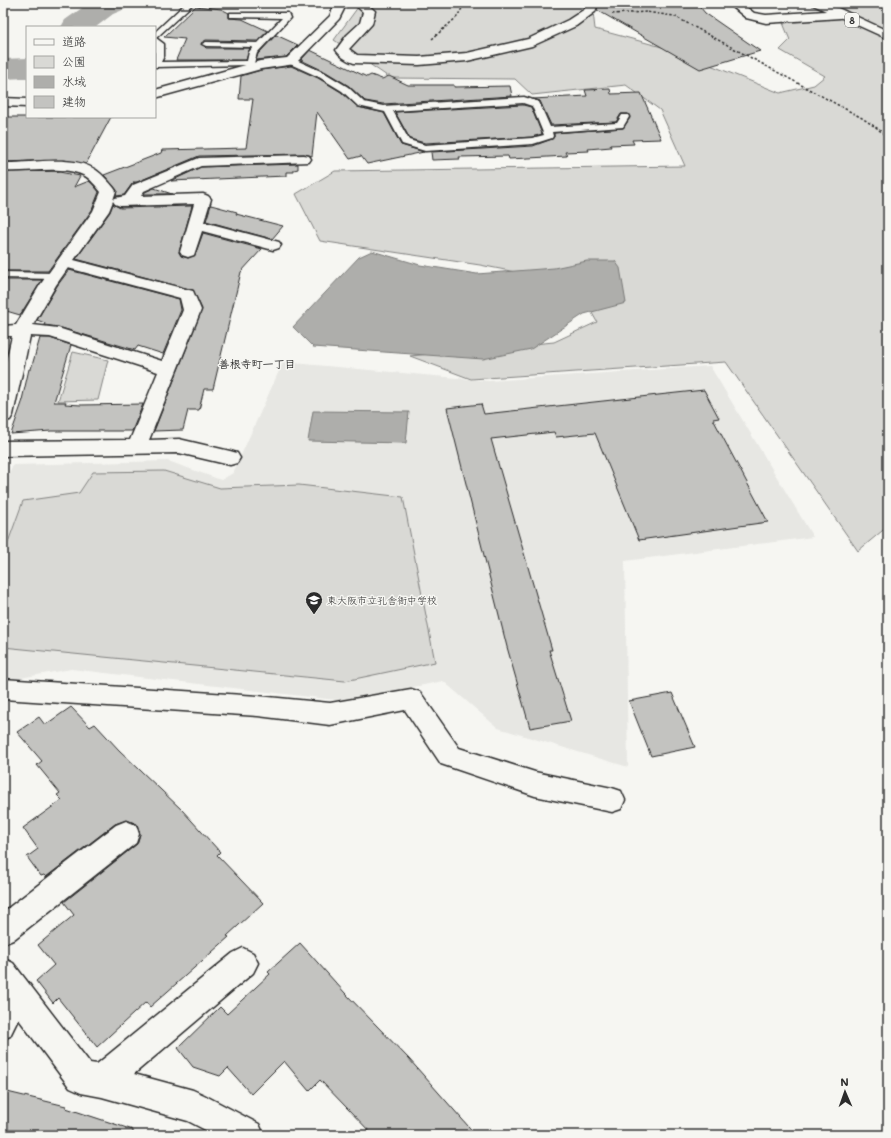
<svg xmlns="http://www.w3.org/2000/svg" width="891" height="1138" font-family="Mali,'Klee One',sans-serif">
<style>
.built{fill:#e7e7e3}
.green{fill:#d9d9d5;stroke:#828280}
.water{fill:#aeaeab;stroke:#7a7a78}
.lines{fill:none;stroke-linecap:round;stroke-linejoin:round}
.river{fill:#aeaeab;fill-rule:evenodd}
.building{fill:#c3c3c0;stroke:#2b2b2b}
.lane-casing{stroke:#2b2b2b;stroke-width:3}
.street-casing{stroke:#2b2b2b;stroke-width:3}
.primary-casing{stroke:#2b2b2b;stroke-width:3}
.path{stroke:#2b2b2b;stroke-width:1.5;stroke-dasharray:2.5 2;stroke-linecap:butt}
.lane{fill:#f6f6f2;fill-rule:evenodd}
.street{fill:#f6f6f2;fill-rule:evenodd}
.primary{fill:#f6f6f2;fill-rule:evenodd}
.labels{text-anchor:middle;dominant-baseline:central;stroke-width:3;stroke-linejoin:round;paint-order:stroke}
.shield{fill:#f6f6f2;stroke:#686867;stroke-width:1}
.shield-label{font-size:9px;font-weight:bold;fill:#2b2b2b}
.poi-label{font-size:10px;fill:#2b2b2b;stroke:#f6f6f2;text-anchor:start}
.neighbourhood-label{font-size:11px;font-weight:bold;fill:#2b2b2b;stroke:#f6f6f2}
</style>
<rect width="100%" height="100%" fill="#f6f6f2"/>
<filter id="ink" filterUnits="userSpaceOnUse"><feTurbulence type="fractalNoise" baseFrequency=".025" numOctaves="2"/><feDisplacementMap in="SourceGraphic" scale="8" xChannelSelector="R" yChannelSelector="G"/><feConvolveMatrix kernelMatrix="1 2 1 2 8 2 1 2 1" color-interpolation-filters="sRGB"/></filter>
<g filter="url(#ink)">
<polygon class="built" points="283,362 489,381 710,366 813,537 625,561 628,767 498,728 443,681 345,701 71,669 3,681 3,486 13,465 168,461 221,480 233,473"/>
<g class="green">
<polygon points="361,3 592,3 595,29 673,50 780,93 814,85 825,76 780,50 790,40 783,23 853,15 835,3 888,3 888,526 858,551 726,362 471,379 410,356 554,342 597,322 576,284 480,265 320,241 296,194 335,171 685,166 660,110 626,85 532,95 515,79 390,78 334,40"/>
<polygon points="73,352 108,360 98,400 58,401"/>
<polygon points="164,471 220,488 299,485 403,497 435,662 345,681 3,647 3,556 23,501 79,493 93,472"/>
</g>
<g class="water">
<polygon points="372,251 420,265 477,274 554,268 587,261 615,261 620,268 626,303 584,314 531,349 483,359 313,347 293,327 359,257"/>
<polygon points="313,411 409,412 406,443 308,441"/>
</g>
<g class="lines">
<g class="river">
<polygon points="89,3 129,3 125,9 113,14 96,27 61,27 65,20"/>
<polygon points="27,58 27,78 3,79 3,59"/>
</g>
</g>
<g class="building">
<polygon points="599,3 697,3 705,13 760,51 700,69 597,10"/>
<polygon points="196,6 221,9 229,13 229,18 242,19 268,31 257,41 206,40 201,43 206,48 250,48 246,60 176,60 185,39 164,37"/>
<polygon points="276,35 298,45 286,57 256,60 258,54"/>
<polygon points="310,50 367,77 371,75 382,79 389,76 408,85 454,85 454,87 510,86 512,96 383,104 365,101 349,86 326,72 301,60"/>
<polygon points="291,66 318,78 341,92 358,107 384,113 401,145 424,152 367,164 361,156 350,159 317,112 312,156 304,154 199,156 137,182 133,182 135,183 132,184 124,195 116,196 117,190 104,175 161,153 162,150 246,148 253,99 239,99 241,76 261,70"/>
<polygon points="610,89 611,94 641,93 661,139 632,140 634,144 610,145 611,147 588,149 589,151 565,152 567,156 509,159 508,156 459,157 460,159 432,160 431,152 533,146 552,139 554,137 554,133 623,128 630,118 628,114 621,114 616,122 551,125 540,101 533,99 587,96 585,90"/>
<polygon points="523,105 531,107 542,134 532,137 425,143 410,139 395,112"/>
<polygon points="3,117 111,117 86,164 64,160 3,162"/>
<polygon points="298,164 298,169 294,170 294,172 286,172 286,176 171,181 201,167"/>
<polygon points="54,171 80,176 74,187 89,181 92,183 99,192 92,210 48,271 3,271 3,172"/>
<polygon points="154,188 172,194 144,194 145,192"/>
<polygon points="113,204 120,208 192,206 179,252 181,256 188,258 195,255 203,233 262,249 241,272 213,389 204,389 199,410 188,410 183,430 154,431 202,309 193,290 76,259 110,212"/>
<polygon points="211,205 237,212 236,214 283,226 272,239 206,221"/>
<polygon points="69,270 179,299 181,310 163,354 138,346 135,350 58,327 44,325 45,323 37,320 57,286"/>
<polygon points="3,280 42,280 20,315 3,310"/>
<polygon points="40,338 50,338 71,345 54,402 66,402 65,404 81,405 143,404 132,431 51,431 11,434 23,400 22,400 29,369 31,369"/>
<polygon points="704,390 719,418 713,419 768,522 639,540 595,433 556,437 554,432 491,439 552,650 549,650 571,721 530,728 507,647 447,408 481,404 484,414"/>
<polygon points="672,693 695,747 651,756 629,701"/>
<polygon points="71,707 90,727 95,724 119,750 182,810 220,852 217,855 263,903 227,936 229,937 150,1007 146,1002 97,1047 58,998 53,1003 36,981 54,965 38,945 74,915 64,902 137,844 140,834 137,824 127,820 115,824 46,877 44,875 41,876 27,857 38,849 23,828 62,800 57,795 60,793 37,765 42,761 17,732 39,717 45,725"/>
<polygon points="300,943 345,993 409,1059 476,1135 373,1135 320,1080 309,1091 284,1061 251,1094 228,1068 220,1076 193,1067 178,1048 220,1007 227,1014 270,974 268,972"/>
<polygon points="3,1091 66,1106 66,1108 133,1130 133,1135 3,1135"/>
</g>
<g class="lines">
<g class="lane-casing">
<g id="lane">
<polygon points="186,3 194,3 156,38 164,44 164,56 161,62 247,61 249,52 253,47 206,46 202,44 206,42 258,43 282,18 233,17 230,17 230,13 288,13 290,18 257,53 252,70 246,70 246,65 155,67 155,32"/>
<path d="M288,59H294L325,73L348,87L364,102L383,106L524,97L539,102L550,127L617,123L622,115H628L629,117L623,127L552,132L553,136L552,138L533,144L425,151L402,144L385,112L358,106L342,91L319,77L288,63ZM523,103L532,106L544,135L532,138L425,145L409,140L393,111Z"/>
<polygon points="3,272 54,273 59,276 54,279 3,278"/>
<polygon points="20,985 27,988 30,995 10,1036 3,1039 3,1009 13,988"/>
</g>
</g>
<g class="street-casing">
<g id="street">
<polygon points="335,3 347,3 339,19 295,64 261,69 155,98 155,90 260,61 287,58 330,16"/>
<path d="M353,3H366L375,11L372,24L349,49L357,55L419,57L467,53L528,39L568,20L585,9L586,3H598L595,12L576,26L532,46L467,61L419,65L354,63C347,61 340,56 336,50L347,35L360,23L363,12Z"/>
<polygon points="728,3 741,3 754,13 766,15 840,10 844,12 846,14 844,16 840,18 766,23 746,18"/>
<polygon points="3,98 27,99 27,107 3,106"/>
<path d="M304,155L309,156L311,159L309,162L201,166L144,191L141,196L203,194L208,196L211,199L204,222L279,242L281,245L279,248L273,250L202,231L194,255L188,257L182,255L180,252L194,204L120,206L115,204L113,201L109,211L74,260L193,291L201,310L149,440L179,439L230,451L237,453L240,458L237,463L230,465L179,453L3,456L4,441L130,440L158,372L50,337L30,336L13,415L10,420L3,421V374L12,336H3V326L16,325L40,285L93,211L101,192C96,186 90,178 83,175C61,165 27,173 3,171V163C30,164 73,154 96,170C103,175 109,182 114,188L116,191L113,200L115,198L125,196L133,185L199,158ZM68,268L180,298L183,310L162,361L58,328L33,325L56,285Z"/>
<polygon points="3,679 258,696 330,703 411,689 420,692 459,748 535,772 612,788 621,791 625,800 621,809 612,812 535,796 441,764 405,710 330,725 258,716 3,699"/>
<polygon points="126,821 136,825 139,834 136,843 13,940 3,944 3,912 116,825"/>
<polygon points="243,948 253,953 258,963 253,973 134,1074 193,1090 204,1095 259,1124 264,1135 215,1135 188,1121 102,1097 81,1093 70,1088 3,998 3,958 13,963 90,1063 97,1064 233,953"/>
</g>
</g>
<g class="primary-casing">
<polygon id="primary" points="811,3 827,3 888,31 888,39 813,5"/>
</g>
<g class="path">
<polyline points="612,14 646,12 674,16 862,118 877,128 888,138"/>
<polyline points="432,39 457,17 465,3"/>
</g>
<use href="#lane" class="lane"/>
<use href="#street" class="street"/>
<use href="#primary" class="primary"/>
</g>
</g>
<defs>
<g id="school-pin" transform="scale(0.9)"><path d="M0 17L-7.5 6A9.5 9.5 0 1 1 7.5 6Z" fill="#2b2b2b" stroke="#f6f6f2"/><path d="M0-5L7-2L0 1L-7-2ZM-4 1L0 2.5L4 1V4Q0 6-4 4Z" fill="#fff"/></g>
</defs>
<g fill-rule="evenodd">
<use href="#school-pin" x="314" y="600"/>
</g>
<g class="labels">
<rect class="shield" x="845" y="13" width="14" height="14" rx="3"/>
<g class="shield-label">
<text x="852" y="20">8</text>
</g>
<g class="poi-label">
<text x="327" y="600">東大阪市立孔舎衙中学校</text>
</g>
<g class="neighbourhood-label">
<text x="257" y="363">善根寺町一丁目</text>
</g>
</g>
<rect width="891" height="1138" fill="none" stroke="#f6f6f2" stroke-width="16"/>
<rect x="8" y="8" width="875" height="1122" fill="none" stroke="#2b2b2b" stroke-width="1.5" filter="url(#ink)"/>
<rect x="26" y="26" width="130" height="92" fill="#f6f6f2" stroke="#a5a5a2"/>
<rect x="34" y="39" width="20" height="6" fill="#f6f6f2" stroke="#a5a5a2"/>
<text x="62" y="46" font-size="12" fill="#2b2b2b">道路</text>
<rect x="34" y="56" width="20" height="12" fill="#d9d9d5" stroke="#a5a5a2"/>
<text x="62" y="66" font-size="12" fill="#2b2b2b">公園</text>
<rect x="34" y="76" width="20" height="12" fill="#aeaeab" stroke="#a5a5a2"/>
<text x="62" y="86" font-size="12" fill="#2b2b2b">水域</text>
<rect x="34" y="96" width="20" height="12" fill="#c3c3c0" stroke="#a5a5a2"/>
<text x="62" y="106" font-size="12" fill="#2b2b2b">建物</text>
<g transform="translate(845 1092) rotate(358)" stroke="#f6f6f2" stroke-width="3" paint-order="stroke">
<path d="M0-3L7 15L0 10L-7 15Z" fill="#2b2b2b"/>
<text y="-6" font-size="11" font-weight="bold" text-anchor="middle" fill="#2b2b2b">N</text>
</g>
</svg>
